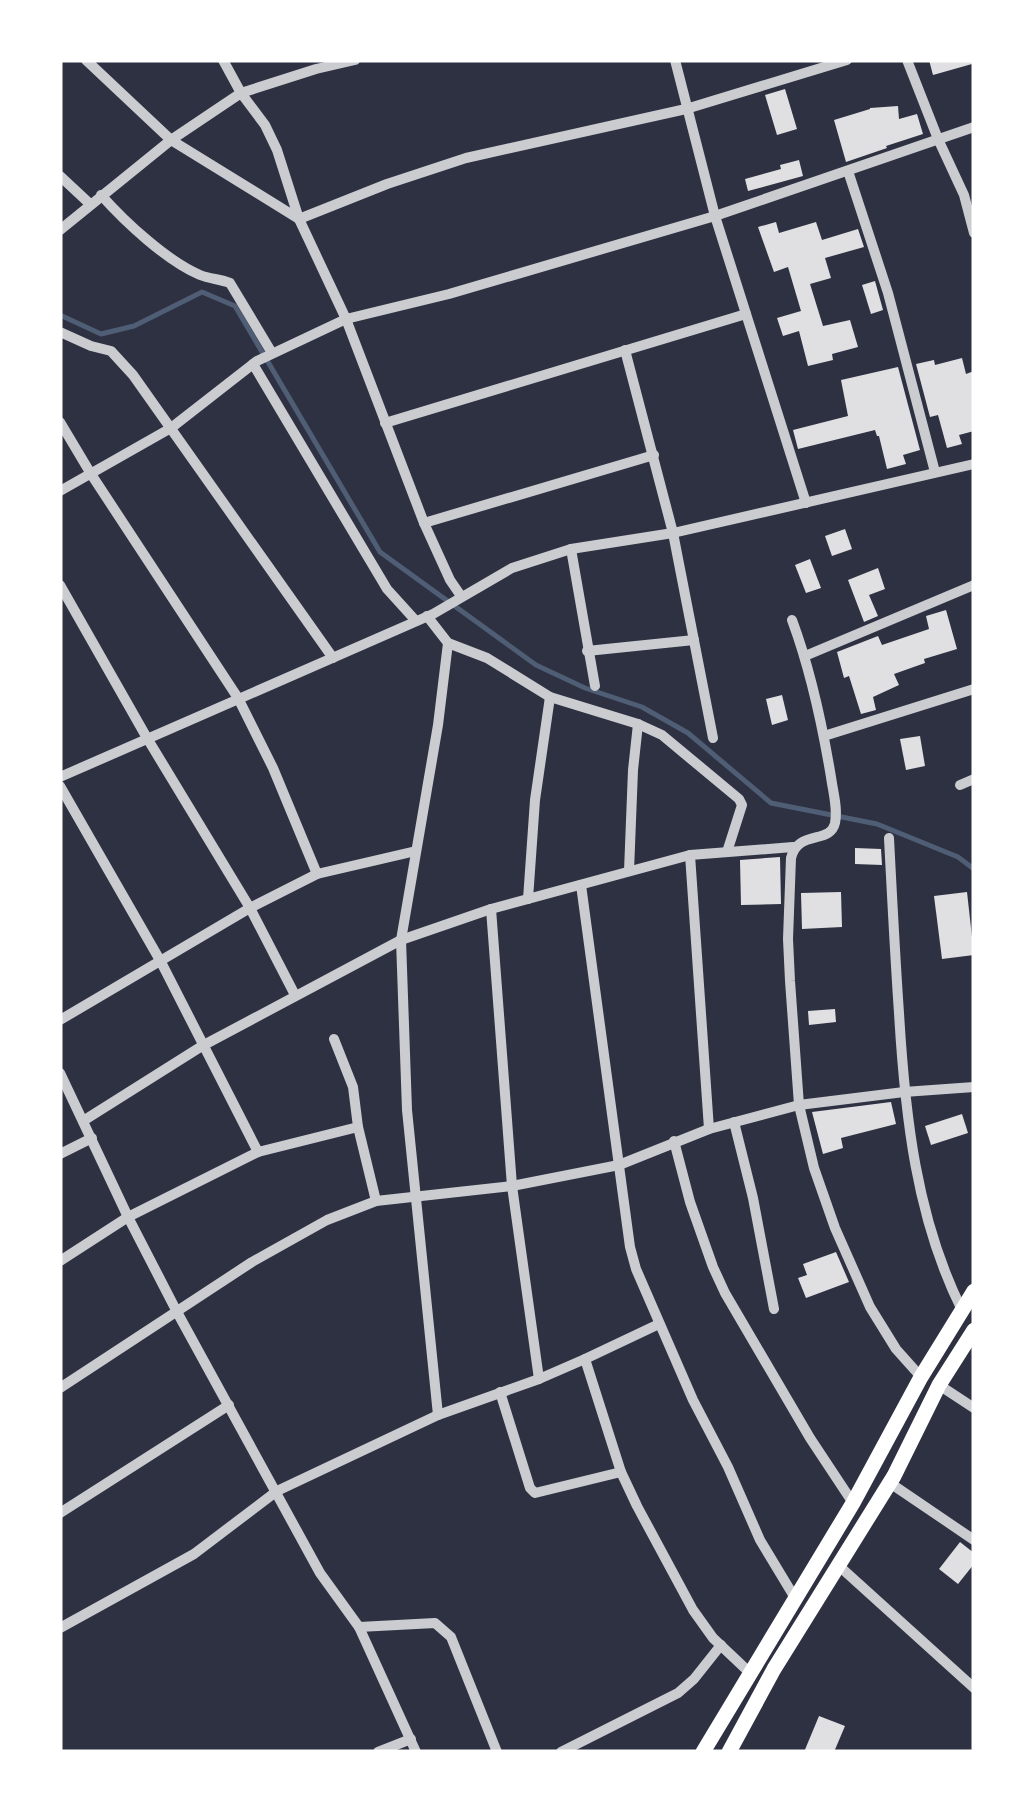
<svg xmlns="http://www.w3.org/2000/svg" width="1034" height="1812" font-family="Raleway,sans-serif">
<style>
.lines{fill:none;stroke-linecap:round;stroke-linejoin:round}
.stream{stroke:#4f5d75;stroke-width:5}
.building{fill:#e0e0e3}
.minor{stroke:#caccd0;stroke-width:10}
.secondary{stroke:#fff;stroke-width:15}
</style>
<rect width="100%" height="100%" fill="#2d3142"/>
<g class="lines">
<polyline class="stream" points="60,315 101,334 134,326 202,292 235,306 380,552 536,665 585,688 642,707 688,733 771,803 877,824 958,857 974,869"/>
</g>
<g class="building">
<polygon points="929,60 972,60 972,64 933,75"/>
<polygon points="785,89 797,129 777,135 765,95"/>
<polygon points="898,106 899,119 917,114 923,134 886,146 887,148 846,162 834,120 870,109 870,108"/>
<polygon points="799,160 803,176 748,191 745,179 781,169 780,165"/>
<polygon points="776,222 779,233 816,222 822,240 858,229 864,247 825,258 831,278 810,284 823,326 850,320 858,347 832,354 833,360 808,366 799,331 783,336 777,318 801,311 788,267 774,272 758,227"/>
<polygon points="875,281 883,310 871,314 862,285"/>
<polygon points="962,358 966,374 974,371 974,431 959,435 962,444 947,448 938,415 930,417 916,364 934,360 935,365"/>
<polygon points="898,367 920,450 903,455 906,464 887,469 879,436 877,436 875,430 798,449 793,430 848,416 841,380"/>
<polygon points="845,529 852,549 832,556 825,536"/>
<polygon points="810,559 821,588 806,593 795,565"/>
<polygon points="878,568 885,589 869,595 878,616 864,622 848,580"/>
<polygon points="946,610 957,649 924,659 925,663 894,674 899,685 873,697 876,710 861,714 849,676 844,678 837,652 878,636 882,645 929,629 926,616"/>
<polygon points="782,695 788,720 772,725 766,699"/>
<polygon points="920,736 925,766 906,770 900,739"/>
<polygon points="855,848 881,849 882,865 855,864"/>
<polygon points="780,857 781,904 741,905 740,860"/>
<polygon points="841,892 842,927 802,929 801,893"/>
<polygon points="967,892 974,955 942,959 934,896"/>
<polygon points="835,1009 836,1022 809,1025 808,1011"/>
<polygon points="891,1102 896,1124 841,1138 843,1148 823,1154 812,1112"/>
<polygon points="962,1114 968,1133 931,1145 925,1126"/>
<polygon points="836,1252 849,1282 806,1298 798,1278 807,1275 803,1264"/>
<polygon points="960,1542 974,1553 974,1564 958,1584 939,1569"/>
<polygon points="819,1716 845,1726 834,1752 804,1752"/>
</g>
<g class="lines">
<g class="minor">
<polyline points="86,60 171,140 299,219"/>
<polyline points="223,60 241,93 265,125 277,150 299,219 346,319 424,523 450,580 461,596"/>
<polyline points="675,60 715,216 806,503"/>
<polyline points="907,60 938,139 964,195 974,233"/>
<polyline points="848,171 888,293 935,472"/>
<polyline points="60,176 90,204"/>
<path d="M101,195C125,222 167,261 200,275C210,279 220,279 230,283L272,353"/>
<polyline points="299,219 387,184 466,158 686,109 847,60"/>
<polyline points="60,230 171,140 241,93 316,69 355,60"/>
<polyline points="60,332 91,346 111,351 133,375 333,658"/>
<polyline points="625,350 673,533 713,738"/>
<polyline points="253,364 387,589 416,621"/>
<polyline points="60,422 91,474 238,698 273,768 317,874"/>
<polyline points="385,423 746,314"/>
<polyline points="60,491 171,428 257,361 346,319 449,294 715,216 974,127"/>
<polyline points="424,523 654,455"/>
<polyline points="571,549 595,686"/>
<polyline points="60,585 147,738 250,908 295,995"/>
<polyline points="427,616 448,643 438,725 401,940 407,1110 438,1415"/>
<path d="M792,620C811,671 822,723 831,777C833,792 838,808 835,823C830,845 798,829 791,858L788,939L790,981L799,1105L814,1168L835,1228L870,1307L896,1349L921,1377"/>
<polyline points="448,643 487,658 550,697 638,724 662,735 739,799 742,805 727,852"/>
<polyline points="587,651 694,640"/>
<polyline points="805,656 974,585"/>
<polyline points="824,736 974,689"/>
<polyline points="60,777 433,614 512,568 571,549 673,533 974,464"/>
<polyline points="960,785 974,779"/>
<polyline points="60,786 161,962 258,1152"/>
<path d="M889,838C892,897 895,955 899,1013C905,1115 916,1218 962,1310"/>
<polyline points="690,855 709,1129"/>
<polyline points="629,871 633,770 638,724"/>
<polyline points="581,885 630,1247 636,1269 693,1400 728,1467 760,1540 795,1598"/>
<polyline points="528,899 535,800 550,697"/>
<polyline points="491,909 512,1186 539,1379"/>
<polyline points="60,1020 250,908 317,874 416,851"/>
<polyline points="60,1073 128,1217 177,1312 320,1573 359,1627 416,1752"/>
<polyline points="83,1121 202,1046 401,940 491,909 690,855 793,847"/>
<polyline points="734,1122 753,1198 774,1309"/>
<polyline points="358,1127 376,1201"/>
<polyline points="674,1141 690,1202 713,1267 725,1293 810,1438 853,1503"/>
<polyline points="60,1154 92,1138"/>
<polyline points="60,1261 128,1217 258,1152 358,1127 353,1087 334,1039"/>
<polyline points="585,1359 659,1324"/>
<polyline points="939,1385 974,1408"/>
<polyline points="60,1388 252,1262 327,1220 376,1201 512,1186 619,1165 709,1129 799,1105 904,1092 974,1087"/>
<polyline points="500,1392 530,1488 535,1493 621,1472"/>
<polyline points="890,1483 974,1540"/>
<polyline points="60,1513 229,1405"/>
<polyline points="838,1565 974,1688"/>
<polyline points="359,1627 435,1623 451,1637 497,1752"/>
<polyline points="60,1628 194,1554 277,1491 438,1415 539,1379 585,1359 621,1472 637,1506 693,1610 713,1638 749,1672"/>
<polyline points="378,1752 411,1739"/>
<polyline points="561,1752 678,1693 694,1679 721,1645"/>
</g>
<g class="secondary">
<polyline points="703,1752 853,1503 921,1377 974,1291"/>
<polyline points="729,1752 774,1669 894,1476 939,1385 974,1330"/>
</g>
</g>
<rect width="1034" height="1812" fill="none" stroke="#ffffff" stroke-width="125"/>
</svg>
